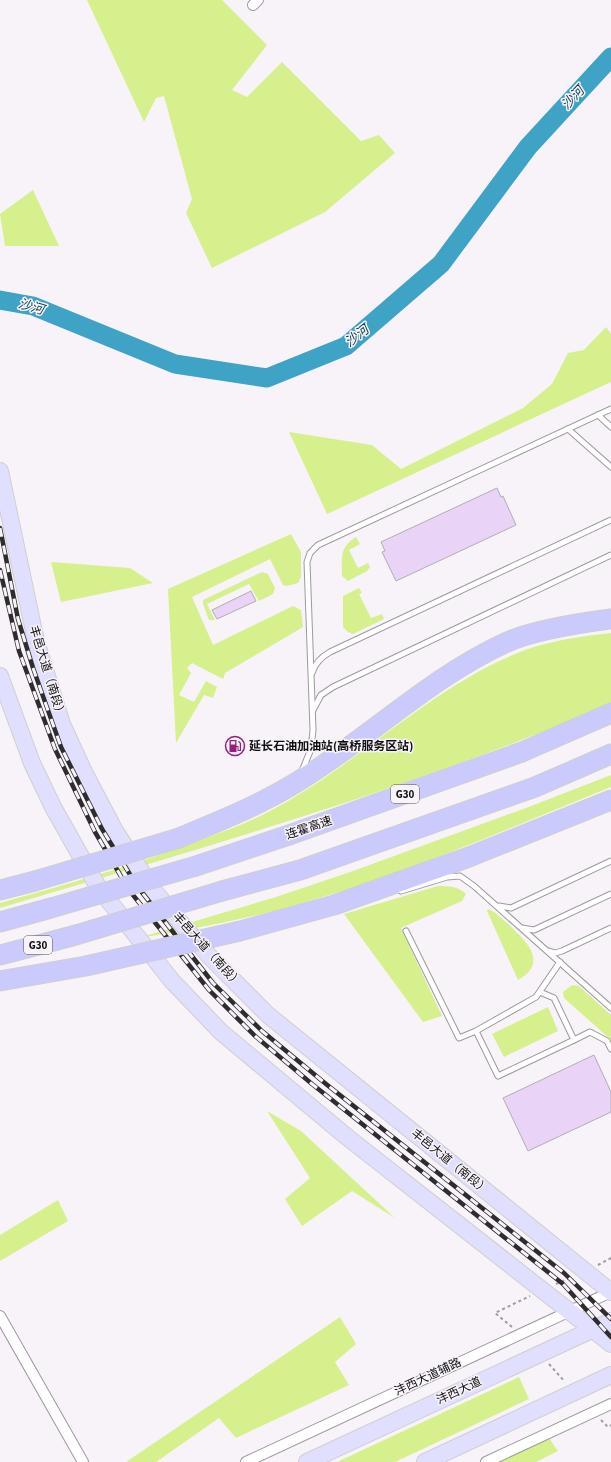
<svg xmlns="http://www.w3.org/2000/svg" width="611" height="1462" font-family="'Source Sans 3','Noto Sans SC',sans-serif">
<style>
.green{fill:#d5f08d}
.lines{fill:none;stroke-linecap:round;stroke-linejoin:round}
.river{stroke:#3fa3c5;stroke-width:19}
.building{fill:#e9d3f6;stroke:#b1adb3}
.lane-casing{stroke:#9e999f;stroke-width:7}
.street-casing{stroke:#9e999f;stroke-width:12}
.primary-casing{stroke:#cfcfcf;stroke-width:18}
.highway-casing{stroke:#cfcfcf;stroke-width:21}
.path{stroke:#9f9ba0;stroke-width:2;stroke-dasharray:3 3;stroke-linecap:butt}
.lane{stroke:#fff;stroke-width:5}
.street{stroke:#fff;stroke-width:10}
.primary{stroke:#e0dffe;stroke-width:16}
.highway{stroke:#cbcafd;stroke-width:19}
.rail-casing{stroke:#2e2c2f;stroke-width:4.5}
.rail{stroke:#f8f3f9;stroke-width:3;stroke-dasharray:9;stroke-linecap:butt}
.highway-bridge-casing{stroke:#cfcfcf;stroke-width:21;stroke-linecap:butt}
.highway-bridge{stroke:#cbcafd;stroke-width:19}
.labels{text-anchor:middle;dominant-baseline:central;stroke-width:3;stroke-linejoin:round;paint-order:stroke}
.shield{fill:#f8f3f9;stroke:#565357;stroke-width:1}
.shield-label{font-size:11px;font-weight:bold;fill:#100f11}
.street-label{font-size:12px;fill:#100f11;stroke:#f8f3f9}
.poi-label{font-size:12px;font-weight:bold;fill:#100f11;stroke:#f8f3f9;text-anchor:start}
.water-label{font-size:13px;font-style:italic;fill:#003e50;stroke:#f8f3f9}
</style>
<rect width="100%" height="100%" fill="#f8f3f9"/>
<g class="green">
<polygon points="87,0 222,0 267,45 232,90 247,97 282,62 361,141 379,135 395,153 325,212 212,268 186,213 192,199 164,96 156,98 144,122"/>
<polygon points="33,190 59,246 5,246 0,214"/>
<polygon points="606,327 611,334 611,382 327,514 289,432 372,445 401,469 523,408 552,384 568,353 584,350"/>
<polygon points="291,534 301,552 301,577 298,583 287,586 283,585 270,559 192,597 213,645 293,606 301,610 303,627 225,673 223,679 192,663 187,668 191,673 179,695 194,702 206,681 217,687 213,698 204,695 176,743 168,589"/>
<path d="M356,537L360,544L349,550L358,568L368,563L370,567L367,571L348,581L342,576C342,557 339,548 356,537Z"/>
<polygon points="51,562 130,568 153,583 61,602"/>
<polygon points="262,572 268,574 275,588 273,594 259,601 249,584 207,604 215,620 209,620 203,604 203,600"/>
<polygon points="359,588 362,593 359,594 371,618 382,614 384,619 353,634 348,632 343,627 343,596"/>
<path d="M611,633V704C413,788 206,847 0,908V903C68,884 135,865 201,840C224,831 248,823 270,811C360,764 432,684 528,649C555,640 583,636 611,633Z"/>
<path d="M611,775V787C504,830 397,878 285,908C236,921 185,930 135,939L276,897L353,871L526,808Z"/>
<path d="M438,886C448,886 458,886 466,894L462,901L401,928L442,1016L423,1022L344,914Z"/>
<path d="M488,909C495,911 502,919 508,924C525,940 550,962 518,980L487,911Z"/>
<polygon points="572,985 579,986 611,1015 611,1042 609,1038 564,998 563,992"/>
<polygon points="548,1007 558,1031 504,1057 492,1034"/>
<polygon points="267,1111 301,1131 395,1218 352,1191 302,1226 285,1199 310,1178"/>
<polygon points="58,1200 68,1221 0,1261 0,1235"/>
<polygon points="340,1317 356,1344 335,1362 349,1385 236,1438 219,1418 156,1462 126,1462"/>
<polygon points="519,1377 529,1399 395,1462 337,1462"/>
<polygon points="547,1435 558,1451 536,1462 489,1462"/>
</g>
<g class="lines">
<polyline class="river" points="0,300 33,306 175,364 267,378 346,346 441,264 528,147 611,57"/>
</g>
<g class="building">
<polygon points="497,488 501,497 503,496 516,525 396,581 382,552 385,551 381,542"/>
<polygon points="251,591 256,601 217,619 212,610"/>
<polygon points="594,1055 611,1092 611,1112 528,1151 503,1098"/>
</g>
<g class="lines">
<g class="lane-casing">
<g id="lane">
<polyline points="598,415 611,427"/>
<polyline points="568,429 611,467"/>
<path d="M312,673C315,663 321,657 330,652L611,520"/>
<polyline points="313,710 321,695 333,687 611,555"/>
<polyline points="302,771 311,749 313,730 307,562 310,553 318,545 611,409"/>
<polyline points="401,891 447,877 460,876 474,886 611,1008"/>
<polyline points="499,906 511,908 611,861"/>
<polyline points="522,928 534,930 611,894"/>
<polyline points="406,931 459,1038 476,1031"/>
<polyline points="549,951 555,953 562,951 611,928"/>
<polyline points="540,992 554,998 574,1040 498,1076 476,1031 536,997 560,962"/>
<polyline points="574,1040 590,1032 607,1041 611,1049"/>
</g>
</g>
<g class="street-casing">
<g id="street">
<polyline points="253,5 258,0"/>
<polyline points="0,1316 83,1462"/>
<polyline points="246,1462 611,1292"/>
<polyline points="486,1462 611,1404"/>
</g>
</g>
<g class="primary-casing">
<g id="primary">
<polyline points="0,471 36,641 62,724 84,772 115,831 154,891 210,957 268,1015 611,1292"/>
<polyline points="0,676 32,763 53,807 98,887 172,981 221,1032 347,1137 611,1344"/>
<polyline points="307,1462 611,1321"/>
<polyline points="425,1462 611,1375"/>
</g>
</g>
<g class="highway-casing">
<g id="highway">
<path d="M179,838C219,821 260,805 297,782C368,739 429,678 505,643C533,630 580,623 611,619"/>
<polyline points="196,866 289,835 522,752 611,713"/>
<polyline points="0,890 35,881"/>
<polyline points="222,891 300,870 535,787 611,754"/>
<polyline points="0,922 51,908"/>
<polyline points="240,931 334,905 469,857 611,800"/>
<polyline points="0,955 76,935"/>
<polyline points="0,981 86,966"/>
</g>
</g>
<g class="path">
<polyline points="598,1265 611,1258"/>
<polyline points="556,1284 572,1277"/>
<polyline points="512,1327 495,1313 530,1296"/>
<polyline points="549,1364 565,1382"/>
<polyline points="601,1420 608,1427 611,1425"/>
</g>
<use href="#lane" class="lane"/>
<use href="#street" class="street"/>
<use href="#primary" class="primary"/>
<use href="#highway" class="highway"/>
<g class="rail-casing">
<g id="rail">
<polyline points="0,528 18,619 33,668 61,747 102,829 137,886 213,983 262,1031 326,1084 564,1273 611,1319"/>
<polyline points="0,570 19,651 55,749 95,832 129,890 209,990 255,1036 312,1084 563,1284 611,1337"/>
</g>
</g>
<use href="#rail" class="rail"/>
<g class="highway-bridge-casing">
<g id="highway-bridge">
<polyline points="35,881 179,838"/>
<polyline points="51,908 196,866"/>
<polyline points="76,935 222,891"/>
<polyline points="86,966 240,931"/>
</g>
</g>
<use href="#highway-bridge" class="highway-bridge"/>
</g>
<defs>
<g id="fuel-ring" transform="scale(1)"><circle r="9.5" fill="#f8f3f9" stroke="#922080" stroke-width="1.5"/><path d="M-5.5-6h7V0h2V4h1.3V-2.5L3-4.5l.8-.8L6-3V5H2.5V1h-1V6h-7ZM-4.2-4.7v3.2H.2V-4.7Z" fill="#922080"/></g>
</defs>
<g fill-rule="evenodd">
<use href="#fuel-ring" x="235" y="746"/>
</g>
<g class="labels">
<g class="shield">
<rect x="391" y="785" width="28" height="18" rx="3"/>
<rect x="24" y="936" width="28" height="18" rx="3"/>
</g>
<g class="shield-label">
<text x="405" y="794">G30</text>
<text x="38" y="945">G30</text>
</g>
<g class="street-label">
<text transform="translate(47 672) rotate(73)">丰邑大道（南段）</text>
<text transform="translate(309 828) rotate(-19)">连霍高速</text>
<text transform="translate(207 950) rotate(48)">丰邑大道（南段）</text>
<text transform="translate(450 1162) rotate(39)">丰邑大道（南段）</text>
<text transform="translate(428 1377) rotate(-25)">沣西大道辅路</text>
<text transform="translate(459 1391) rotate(-25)">沣西大道</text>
</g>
<g class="poi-label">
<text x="249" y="746">延长石油加油站(高桥服务区站)</text>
</g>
<g class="water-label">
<text transform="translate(573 98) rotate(-47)">沙河</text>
<text transform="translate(31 307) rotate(16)">沙河</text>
<text transform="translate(357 336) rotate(-38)">沙河</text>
</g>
</g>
</svg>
